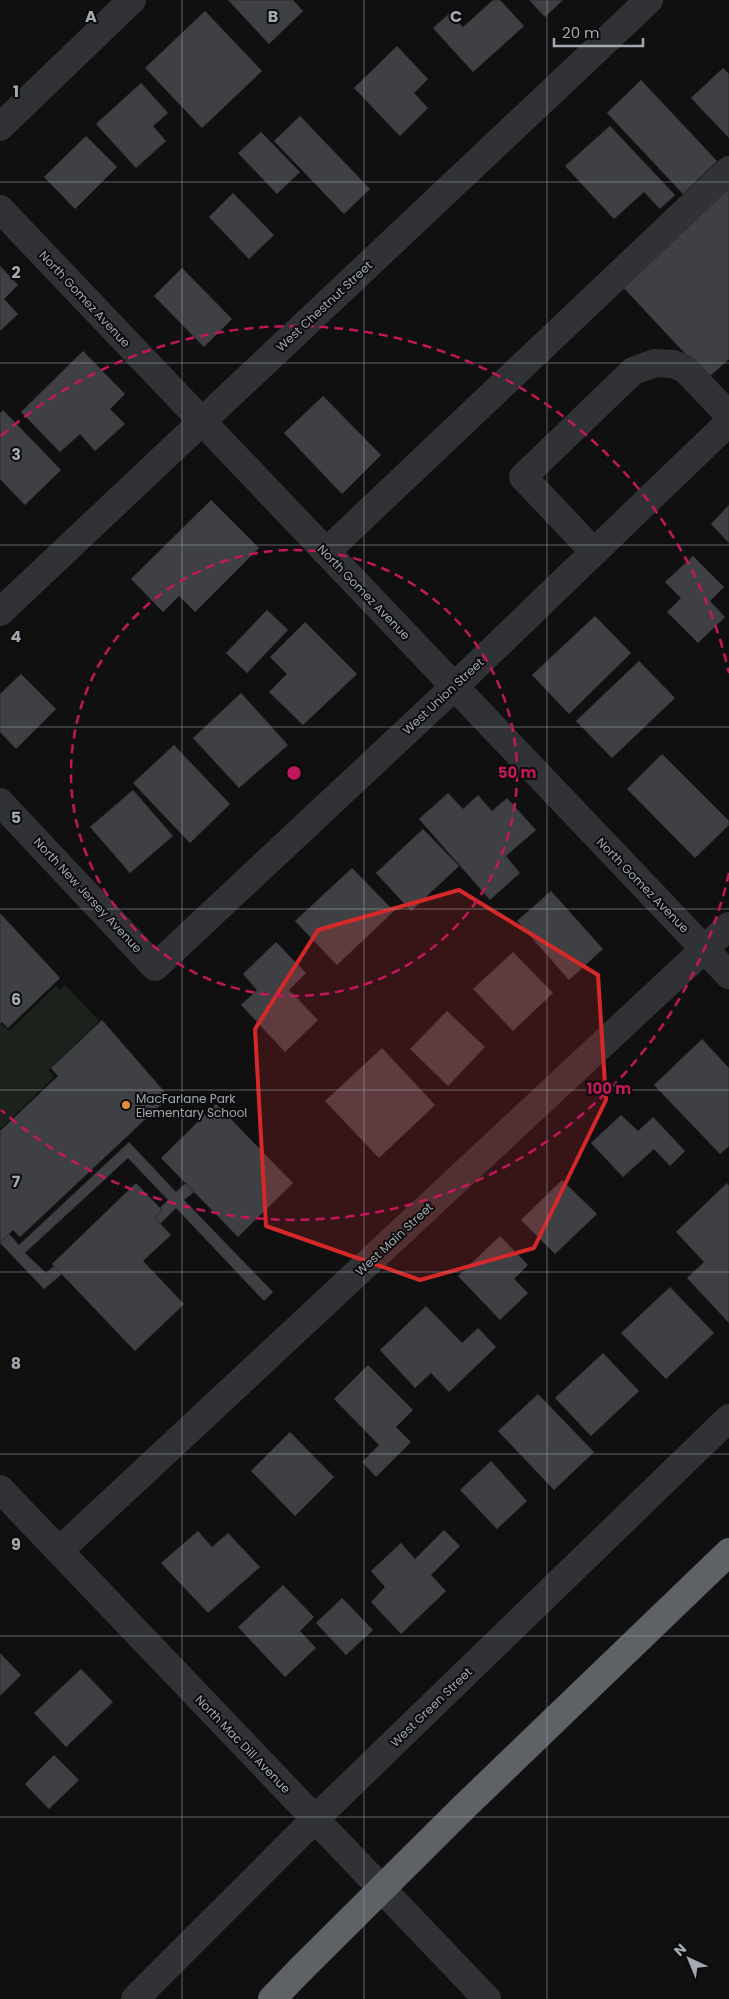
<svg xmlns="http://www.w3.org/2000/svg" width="729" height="1999" font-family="Poppins,sans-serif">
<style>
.green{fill:#1c231c}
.building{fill:#3f4044;stroke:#2a2a2d}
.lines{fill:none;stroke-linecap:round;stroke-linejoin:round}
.minor{stroke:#313235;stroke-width:28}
.highway{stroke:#5e6166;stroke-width:28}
.highway-bridge{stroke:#5e6166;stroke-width:28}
.marked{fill:#d62828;fill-opacity:0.2;stroke:#d62828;stroke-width:4;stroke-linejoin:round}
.grid{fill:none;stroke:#a2a9b0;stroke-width:1;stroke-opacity:0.55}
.ring{fill:none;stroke:#c2185b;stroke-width:2.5;stroke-dasharray:9 6}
.poi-dot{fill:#df8f39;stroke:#0b0b0c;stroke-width:2}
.labels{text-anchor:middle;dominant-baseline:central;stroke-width:4;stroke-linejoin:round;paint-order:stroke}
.street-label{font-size:12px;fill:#a2a9b0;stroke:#0b0b0c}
.poi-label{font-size:12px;fill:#a2a9b0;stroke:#0b0b0c;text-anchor:start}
.grid-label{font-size:16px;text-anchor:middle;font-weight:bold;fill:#a2a9b0;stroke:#0b0b0c;stroke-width:4;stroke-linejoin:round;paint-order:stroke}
.centre{fill:#c2185b;stroke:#0b0b0c;stroke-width:2.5}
.ring-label{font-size:15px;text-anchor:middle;font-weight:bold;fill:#c2185b;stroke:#0b0b0c;stroke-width:4;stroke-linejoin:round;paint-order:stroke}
</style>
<rect width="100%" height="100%" fill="#101011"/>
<polygon class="green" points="65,985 99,1021 48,1070 54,1077 0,1129 0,1026 2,1024 9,1031 56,986 60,990"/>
<g class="building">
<polygon points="228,0 293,0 303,11 269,44"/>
<polygon points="493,0 500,0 524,26 473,72 433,28 450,13 463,27"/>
<polygon points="529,0 563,0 545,17"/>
<polygon points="205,11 262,71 202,128 145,68"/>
<polygon points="397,46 428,79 414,93 428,108 400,136 354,88"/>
<polygon points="723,68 729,74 729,138 691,98"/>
<polygon points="641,80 717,161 683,194 607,113"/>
<polygon points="141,83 168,113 153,126 166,141 136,168 96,124"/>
<polygon points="300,116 370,189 344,214 274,141"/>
<polygon points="610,126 675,195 660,209 644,192 614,219 565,166"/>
<polygon points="261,132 300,172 277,194 238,153"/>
<polygon points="86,136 117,167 75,209 44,177"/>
<polygon points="729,182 729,359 708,378 620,284"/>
<polygon points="233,193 274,235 249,259 209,217"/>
<polygon points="0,266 18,285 4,299 18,314 0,331"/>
<polygon points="182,268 232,319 204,347 154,296"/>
<polygon points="83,351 125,394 110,409 125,424 95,451 80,434 60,452 21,412"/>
<polygon points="323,396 381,455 342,494 284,433"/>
<polygon points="3,410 61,470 25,505 0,479 0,413"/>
<polygon points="211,500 259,548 195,612 179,596 163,612 131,579"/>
<polygon points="729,505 729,543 711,524"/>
<polygon points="693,556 724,587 710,601 725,617 698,643 667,612 681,598 665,582"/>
<polygon points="267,610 288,630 247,673 226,653"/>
<polygon points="595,616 631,653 569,714 532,675"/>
<polygon points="305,622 357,674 303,725 269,692 287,674 270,657"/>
<polygon points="639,661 675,698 612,758 576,721"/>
<polygon points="21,674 56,709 16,749 0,732 0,694"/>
<polygon points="241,693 288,745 239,788 193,738"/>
<polygon points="174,745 230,804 190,843 133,783"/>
<polygon points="662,754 729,821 729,825 695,858 627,789"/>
<polygon points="133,790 173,836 130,873 90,827"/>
<polygon points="448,793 463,809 478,795 492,811 507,798 536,830 506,856 520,873 490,900 419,819"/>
<polygon points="423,829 459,866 411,911 376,873"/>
<polygon points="352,868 394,911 337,965 295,921"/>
<polygon points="551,891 603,949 569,980 517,921"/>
<polygon points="0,913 60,978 8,1028 2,1022 0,1024"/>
<polygon points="276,942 306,973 289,990 318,1020 285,1052 241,1005 257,990 243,974"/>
<polygon points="513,952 553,993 513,1031 473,989"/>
<polygon points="447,1011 485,1047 448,1086 410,1049"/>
<polygon points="102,1020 169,1097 20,1237 13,1230 0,1243 0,1131 58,1076 51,1068"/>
<polygon points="702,1039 729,1068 729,1146 720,1154 654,1085"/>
<polygon points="382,1048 435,1105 379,1158 325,1101"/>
<polygon points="216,1104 293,1183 238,1237 161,1158"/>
<polygon points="621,1115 638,1131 653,1117 685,1151 670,1166 654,1149 623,1177 591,1143"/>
<polygon points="129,1142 176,1192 186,1183 194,1192 184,1200 273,1292 264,1301 176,1208 160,1224 155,1218 162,1210 160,1208 168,1200 128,1158 25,1253 46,1273 54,1266 62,1274 44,1289 0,1243 9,1234 19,1245"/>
<polygon points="562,1180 597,1214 555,1254 521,1220"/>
<polygon points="136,1183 162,1210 155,1218 171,1235 143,1261 184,1304 135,1351 52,1264"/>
<polygon points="727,1183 729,1186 729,1323 687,1278 704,1262 676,1232"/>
<polygon points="500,1236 528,1265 514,1279 528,1293 500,1320 458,1276"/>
<polygon points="670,1287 714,1333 666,1379 621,1333"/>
<polygon points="426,1306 462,1343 478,1328 496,1347 449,1392 431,1373 415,1388 380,1350"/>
<polygon points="603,1353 639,1391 591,1436 555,1398"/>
<polygon points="368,1365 413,1410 396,1427 411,1442 376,1477 362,1462 379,1445 334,1399"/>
<polygon points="538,1394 594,1452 554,1490 498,1431"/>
<polygon points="290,1432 334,1477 295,1516 251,1471"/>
<polygon points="491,1461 527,1501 497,1529 460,1490"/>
<polygon points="444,1530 460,1546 431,1575 446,1591 401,1634 371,1602 385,1587 371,1571 401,1543 415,1559"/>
<polygon points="198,1531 212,1547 228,1533 260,1567 208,1613 161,1563"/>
<polygon points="283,1585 314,1617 300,1631 316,1648 285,1677 238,1627"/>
<polygon points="342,1598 373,1630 346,1655 316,1623"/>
<polygon points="0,1653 21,1675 0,1696"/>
<polygon points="81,1669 113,1702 66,1747 34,1713"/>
<polygon points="54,1755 79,1780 49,1809 25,1784"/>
</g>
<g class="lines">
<g class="minor">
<polyline points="0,127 132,0"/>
<polyline points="0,209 729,975"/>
<polyline points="326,552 729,170"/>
<polyline points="594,552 523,477 633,371 655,363 673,364 685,369 729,415"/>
<polyline points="0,612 649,0"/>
<polyline points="0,802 155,967 454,687 729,422"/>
<polyline points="0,1489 487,1999"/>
<polyline points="59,1551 729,926"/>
<polyline points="135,1999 315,1819 729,1418"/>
</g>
<g class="highway">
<polyline points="464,1807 729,1552"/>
<polyline points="272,1999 301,1969"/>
</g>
<polyline class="highway-bridge" points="301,1969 464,1807"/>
</g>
<path class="marked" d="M459,890L598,975L606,1100L534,1248L420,1280L266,1226L255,1029L318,930Z"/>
<path class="grid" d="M182,0V1999M364,0V1999M547,0V1999M0,182H729M0,363H729M0,545H729M0,727H729M0,909H729M0,1090H729M0,1272H729M0,1454H729M0,1636H729M0,1817H729"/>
<g class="ring">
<circle cx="294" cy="773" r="223"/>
<path d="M729 873A446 446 0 0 1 1 1110M1 436A446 446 0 0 1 729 673"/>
</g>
<circle class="poi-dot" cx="126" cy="1105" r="5"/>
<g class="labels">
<g class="street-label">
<text transform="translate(85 299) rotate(47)">North Gomez Avenue</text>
<text transform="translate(324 306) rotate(-43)">West Chestnut Street</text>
<text transform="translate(364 592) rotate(46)">North Gomez Avenue</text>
<text transform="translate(443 696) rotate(-43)">West Union Street</text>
<text transform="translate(643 885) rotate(46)">North Gomez Avenue</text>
<text transform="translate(88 895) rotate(47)">North New Jersey Avenue</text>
<text transform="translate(394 1239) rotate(-43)">West Main Street</text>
<text transform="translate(431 1707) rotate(-44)">West Green Street</text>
<text transform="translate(243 1744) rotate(46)">North Mac Dill Avenue</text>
</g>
<g class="poi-label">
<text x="136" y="1098">MacFarlane Park<tspan x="136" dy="14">Elementary School</tspan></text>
</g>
</g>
<g class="grid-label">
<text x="91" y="22">A</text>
<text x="273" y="22">B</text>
<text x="456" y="22">C</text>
<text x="16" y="97">1</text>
<text x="16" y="278">2</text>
<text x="16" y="460">3</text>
<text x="16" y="642">4</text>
<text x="16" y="823">5</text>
<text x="16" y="1005">6</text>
<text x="16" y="1187">7</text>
<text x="16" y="1369">8</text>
<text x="16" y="1550">9</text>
</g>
<circle cx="294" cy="773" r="8" class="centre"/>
<g class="ring-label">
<text x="517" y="778">50 m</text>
<text x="609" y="1094">100 m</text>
</g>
<g transform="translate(689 1959) rotate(316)" stroke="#0b0b0c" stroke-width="4" paint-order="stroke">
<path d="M0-4L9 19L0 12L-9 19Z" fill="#a2a9b0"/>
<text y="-8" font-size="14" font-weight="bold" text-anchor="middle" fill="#a2a9b0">N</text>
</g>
<path d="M554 38v8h89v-8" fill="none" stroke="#a2a9b0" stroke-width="2.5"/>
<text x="562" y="38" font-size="15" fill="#a2a9b0" stroke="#0b0b0c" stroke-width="4" paint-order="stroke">20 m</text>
</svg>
